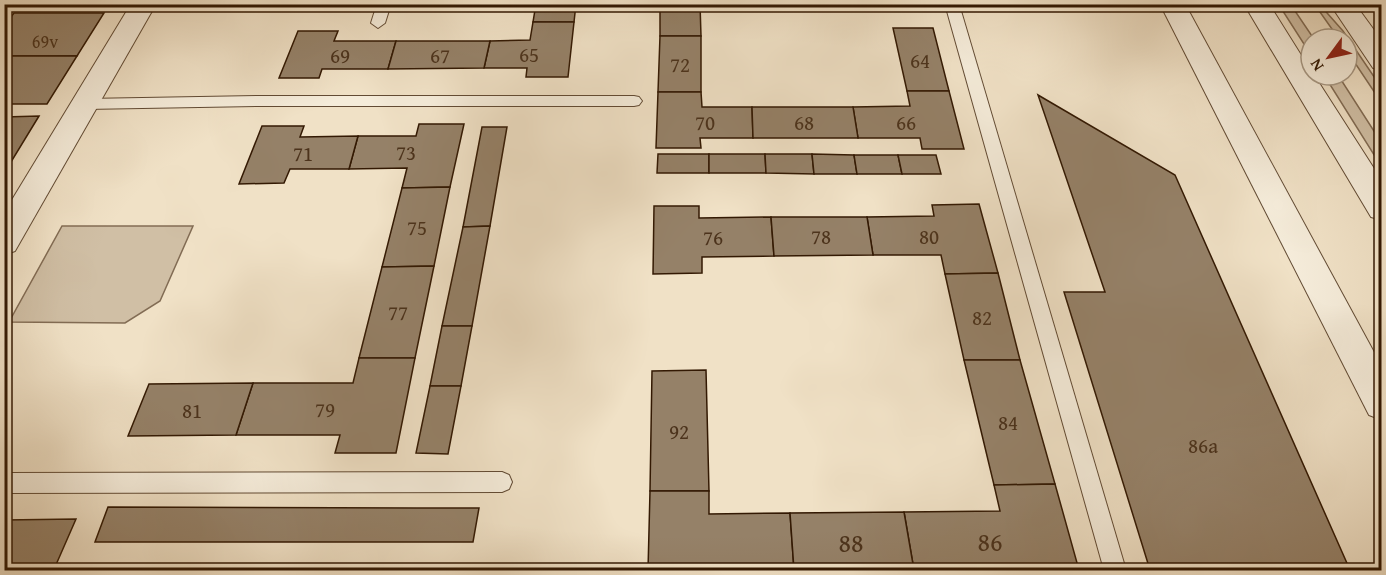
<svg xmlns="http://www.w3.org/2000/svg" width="1386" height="575" font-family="'Gentium Book Plus',serif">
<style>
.green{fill:#d0bfa5;stroke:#826c54;stroke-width:1.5}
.building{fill:#958168;stroke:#331903;stroke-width:1.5}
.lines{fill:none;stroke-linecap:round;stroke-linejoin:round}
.service-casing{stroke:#624b34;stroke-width:2}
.minor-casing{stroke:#624b34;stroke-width:2}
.tertiary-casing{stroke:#624b34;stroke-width:2}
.service{fill:#f5ecda;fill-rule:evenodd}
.minor{fill:#f5ecda;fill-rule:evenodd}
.tertiary{fill:#f5ecda;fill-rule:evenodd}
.labels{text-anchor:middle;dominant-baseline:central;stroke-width:4.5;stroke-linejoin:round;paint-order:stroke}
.far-number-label{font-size:18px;fill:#4c331c}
.number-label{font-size:21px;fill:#4c331c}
.near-number-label{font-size:26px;fill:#4c331c}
</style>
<rect width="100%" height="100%" fill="#f0e1c6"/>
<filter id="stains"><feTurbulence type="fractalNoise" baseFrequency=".00333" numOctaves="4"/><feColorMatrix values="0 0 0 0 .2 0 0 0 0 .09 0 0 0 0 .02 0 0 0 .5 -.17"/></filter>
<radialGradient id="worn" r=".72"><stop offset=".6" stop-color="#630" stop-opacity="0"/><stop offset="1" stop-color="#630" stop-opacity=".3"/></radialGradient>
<g class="green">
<polygon points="1279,5 1291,5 1314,39 1311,39 1311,55"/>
<polygon points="1315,5 1320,5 1343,31 1381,87 1381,102 1347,51 1347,39 1339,39"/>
<polygon points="1324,75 1338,75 1381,142 1381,166"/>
<polygon points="62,226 193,226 160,301 125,323 9,322"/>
</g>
<g class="building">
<polygon points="536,4 576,4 574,22 533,22"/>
<polygon points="660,4 700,4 701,36 660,36"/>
<polygon points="14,13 104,13 77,56 4,56 4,26"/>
<polygon points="533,22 574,22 568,77 526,77 527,68 484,68 490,41 530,40"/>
<polygon points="893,28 933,28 949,91 907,91"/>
<polygon points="298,31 338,31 334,41 396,41 388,69 322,69 319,78 279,78"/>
<polygon points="660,36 701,36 701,92 658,92"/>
<polygon points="396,41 490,41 484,68 388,69"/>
<polygon points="4,56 77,56 47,104 4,104"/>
<polygon points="907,91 949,91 964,149 922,149 920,138 858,138 853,107 910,106"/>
<polygon points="658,92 701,92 702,107 752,107 753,138 700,138 701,148 656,148"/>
<polygon points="1038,95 1175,175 1350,570 1150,570 1064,292 1105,292"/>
<polygon points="752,107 853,107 858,138 753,138"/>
<polygon points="39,116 11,162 4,162 4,117"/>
<polygon points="419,124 464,124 450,187 402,188 407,168 349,169 358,136 416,136"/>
<polygon points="262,126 304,126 300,137 358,136 349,169 290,169 284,183 239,184"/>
<polygon points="482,127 507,127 490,226 463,227"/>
<polygon points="658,154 709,154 709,173 657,173"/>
<polygon points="709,154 765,154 766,173 709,173"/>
<polygon points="765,154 812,154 814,174 766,173"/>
<polygon points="812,154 854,155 857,174 814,174"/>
<polygon points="854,155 898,155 902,174 857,174"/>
<polygon points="898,155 936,155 941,174 902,174"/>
<polygon points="450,187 434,266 382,267 402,188"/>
<polygon points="979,204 998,273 945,274 941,255 873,255 867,217 934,216 932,205"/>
<polygon points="654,206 699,206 699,218 771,217 774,256 702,257 702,273 653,274"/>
<polygon points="771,217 867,217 873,255 774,256"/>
<polygon points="490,226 472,326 442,326 463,227"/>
<polygon points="434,266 415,358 359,358 382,267"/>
<polygon points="998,273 1020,360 964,360 945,274"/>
<polygon points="442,326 472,326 461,386 430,386"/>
<polygon points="359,358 415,358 396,453 335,453 340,435 236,435 253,383 353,383"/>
<polygon points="964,360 1020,360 1055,484 994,485"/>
<polygon points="706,370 709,491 650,491 652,371"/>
<polygon points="253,383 236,435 128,436 149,384"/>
<polygon points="430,386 461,386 448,454 416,453"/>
<polygon points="1055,484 1079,570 914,570 904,512 1000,511 994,485"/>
<polygon points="650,491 709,491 709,514 790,513 794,570 648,570"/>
<polygon points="108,507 417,508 479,508 473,542 95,542"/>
<polygon points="904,512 914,570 794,570 790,513"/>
<polygon points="76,519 55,567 4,567 4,520"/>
<polygon points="79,566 212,567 211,570 78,570"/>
<polygon points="212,567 345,567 343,570 211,570"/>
<polygon points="344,568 466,568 466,570 343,570"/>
</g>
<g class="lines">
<g class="service-casing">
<g id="service">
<polygon points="377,4 391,4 385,23 378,28 371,23"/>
<polygon points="945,4 959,4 1126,570 1104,570"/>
<polygon points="4,5 12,6 14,9 4,16"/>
<polygon points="261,96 634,96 639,97 642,101 639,105 634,106 261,106 85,109 80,108 77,104 80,100 85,99"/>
<polygon points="502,472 509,475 512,482 509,489 502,492 4,493 4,473"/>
</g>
</g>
<g class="minor-casing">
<g id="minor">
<polygon points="131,4 156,4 15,251 4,255 4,213"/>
<polygon points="1160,4 1185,4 1382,367 1382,420 1369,415"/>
</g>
</g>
<g class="tertiary-casing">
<g id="tertiary">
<polygon points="1244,4 1269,4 1311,71 1311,75 1314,75 1382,181 1382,220 1371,217"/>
<polygon points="1330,4 1355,4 1382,41 1382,70 1373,68"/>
</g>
</g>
<use href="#service" class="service"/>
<use href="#minor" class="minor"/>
<use href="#tertiary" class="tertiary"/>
</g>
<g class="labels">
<g class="far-number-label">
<text x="45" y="41">69v</text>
</g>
<g class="number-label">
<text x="529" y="54">65</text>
<text x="340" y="55">69</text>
<text x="440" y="55">67</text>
<text x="920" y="60">64</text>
<text x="680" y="64">72</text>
<text x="705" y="122">70</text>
<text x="804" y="122">68</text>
<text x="906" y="122">66</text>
<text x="406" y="152">73</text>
<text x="303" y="153">71</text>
<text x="417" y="227">75</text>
<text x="821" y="236">78</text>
<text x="929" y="236">80</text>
<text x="713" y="237">76</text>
<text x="398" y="312">77</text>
<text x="982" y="317">82</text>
<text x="325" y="409">79</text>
<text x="192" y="410">81</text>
<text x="1008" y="422">84</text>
<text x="679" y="431">92</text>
<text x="1203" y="445">86a</text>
</g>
<g class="near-number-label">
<text x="990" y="541">86</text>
<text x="851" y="542">88</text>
</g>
</g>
<rect width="1386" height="575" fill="none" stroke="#f0e1c6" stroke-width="24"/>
<rect x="6" y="6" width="1374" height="563" fill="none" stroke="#331903" stroke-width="3"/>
<rect x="12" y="12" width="1362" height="551" fill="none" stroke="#331903" stroke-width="1.5"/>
<g transform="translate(1329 57) rotate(237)"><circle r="28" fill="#f5ecda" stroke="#a79884" stroke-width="1.5"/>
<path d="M0-4.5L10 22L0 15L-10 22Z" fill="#8f2418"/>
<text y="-9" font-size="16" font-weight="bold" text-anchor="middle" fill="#331903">N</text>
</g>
<rect width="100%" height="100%" filter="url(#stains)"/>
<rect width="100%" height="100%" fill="url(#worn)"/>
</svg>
